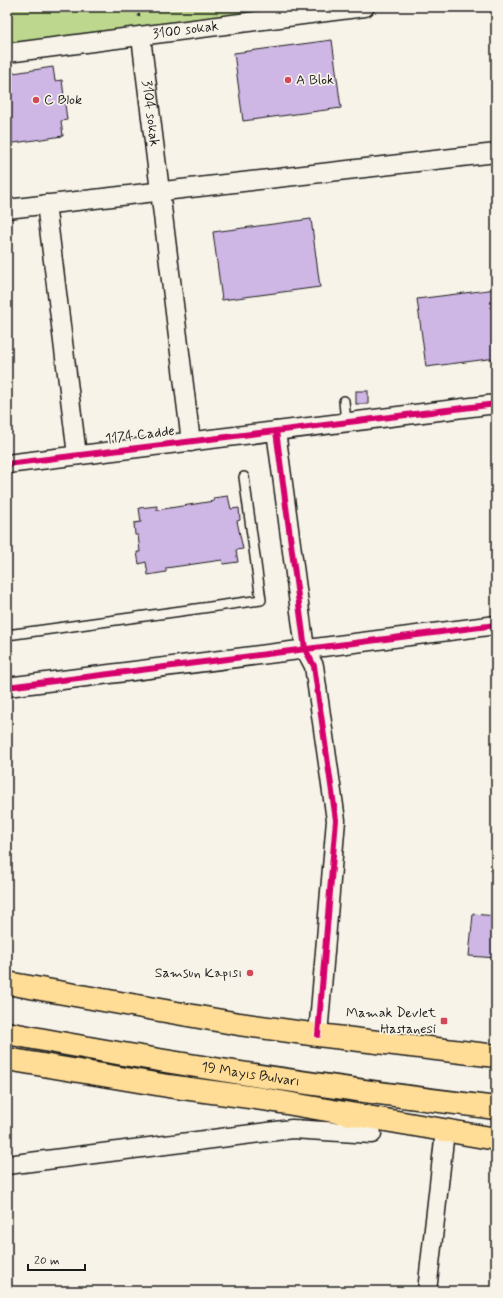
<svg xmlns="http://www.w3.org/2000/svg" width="503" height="1298" font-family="Mynerve,sans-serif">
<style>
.green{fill:#bdd78e;stroke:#6c7a55}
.building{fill:#ceb6e5;stroke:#1c1c1c}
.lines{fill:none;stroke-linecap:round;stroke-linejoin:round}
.lane-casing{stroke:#1c1c1c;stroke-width:12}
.street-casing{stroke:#1c1c1c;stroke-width:21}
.highway-casing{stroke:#1c1c1c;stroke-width:25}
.path{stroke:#1c1c1c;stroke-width:2.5;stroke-dasharray:4 3;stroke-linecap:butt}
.lane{stroke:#f7f3e8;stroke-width:9}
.street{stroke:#f7f3e8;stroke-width:18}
.highway{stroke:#ffdd96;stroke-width:22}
.cycleway-casing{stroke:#f7f3e8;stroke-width:8}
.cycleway{stroke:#d6006c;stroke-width:6}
.poi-dot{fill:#d1495b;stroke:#f7f3e8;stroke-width:1.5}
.labels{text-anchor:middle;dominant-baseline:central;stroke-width:3.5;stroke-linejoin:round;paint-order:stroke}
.street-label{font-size:14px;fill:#1c1c1c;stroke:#f7f3e8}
.poi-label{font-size:14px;fill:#1c1c1c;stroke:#f7f3e8;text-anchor:start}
</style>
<rect width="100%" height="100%" fill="#f7f3e8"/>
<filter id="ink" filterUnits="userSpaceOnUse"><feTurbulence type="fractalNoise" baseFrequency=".025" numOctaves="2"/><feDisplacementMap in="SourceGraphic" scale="8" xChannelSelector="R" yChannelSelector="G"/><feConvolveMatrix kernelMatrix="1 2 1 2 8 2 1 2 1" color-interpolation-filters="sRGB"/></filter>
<g filter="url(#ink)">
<polygon class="green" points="7,7 313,7 139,29 7,43"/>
<g class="building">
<polygon points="332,40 341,108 243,121 234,53"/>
<polygon points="53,67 55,81 62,80 67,120 61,121 63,136 7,144 7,74"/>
<polygon points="311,219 320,287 222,300 213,232"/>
<polygon points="496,289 496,358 426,367 417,299"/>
<rect x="356" y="391" width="12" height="13"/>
<polygon points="228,496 231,509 239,508 240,520 237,521 243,549 236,550 238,562 223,564 222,560 166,568 166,572 148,575 146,562 139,564 137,552 140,552 138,535 135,535 134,523 141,522 139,508 157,506 157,510 214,501 213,498"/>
<polygon points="473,914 496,916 496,958 469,956"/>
</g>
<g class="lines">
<g class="lane-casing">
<g id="lane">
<polyline points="344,401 346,423"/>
<polyline points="7,635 261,600 244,477"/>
</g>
</g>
<g class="street-casing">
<g id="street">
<path id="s1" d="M141,37L191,442"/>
<path id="s2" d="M7,53L365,7"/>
<polyline points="46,204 77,455"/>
<polyline points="7,209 496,153"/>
<polyline points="276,431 305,649 314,666 336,820 318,1035"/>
<polyline points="7,464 496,404"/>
<polyline points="7,687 496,625"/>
<polyline points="7,1165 292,1129 372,1134"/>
<polyline points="427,1291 445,1131"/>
</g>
</g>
<g class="highway-casing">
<g id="highway">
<polyline points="7,983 239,1024 318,1035 496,1056"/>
<path id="s3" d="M7,1033C169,1064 333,1088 496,1108"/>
<polyline points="7,1059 168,1086 263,1099 496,1139"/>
</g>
</g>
<polyline class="path" points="138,7 139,17"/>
<use href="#lane" class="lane"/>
<use href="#street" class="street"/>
<use href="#highway" class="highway"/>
<g class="cycleway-casing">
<g id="cycleway">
<polyline points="276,431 305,649 314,666 336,820 318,1035"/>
<polyline points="7,464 496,404"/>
<polyline points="7,687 496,625"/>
</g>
</g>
<use href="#cycleway" class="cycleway"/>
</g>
</g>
<g class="poi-dot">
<circle cx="288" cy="80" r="4"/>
<circle cx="36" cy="100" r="4"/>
<circle cx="250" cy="973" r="4"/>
<rect x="440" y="1017" width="8" height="8" rx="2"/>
</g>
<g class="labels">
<g class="street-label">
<text stroke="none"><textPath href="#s2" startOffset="180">3100 sokak</textPath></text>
<text stroke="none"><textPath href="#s1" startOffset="77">3104 sokak</textPath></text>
<text transform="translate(140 435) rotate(-7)">1174 Cadde</text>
<text stroke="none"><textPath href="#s3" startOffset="247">19 Mayıs Bulvarı</textPath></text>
</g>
<g class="poi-label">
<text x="296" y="80">A Blok</text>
<text x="44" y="100">C Blok</text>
<text x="242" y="973" text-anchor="end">Samsun Kapısı</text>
<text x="436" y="1013" text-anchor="end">Mamak Devlet<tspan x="436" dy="16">Hastanesi</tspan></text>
</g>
</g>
<rect width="503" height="1298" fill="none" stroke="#f7f3e8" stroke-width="24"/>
<rect x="12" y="12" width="479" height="1274" fill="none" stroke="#1c1c1c" stroke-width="1.5" filter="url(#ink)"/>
<path d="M28 1264v6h57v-6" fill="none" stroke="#1c1c1c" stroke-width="2"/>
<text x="34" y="1264" font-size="12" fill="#1c1c1c" stroke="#f7f3e8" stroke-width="3" paint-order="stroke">20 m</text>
</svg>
